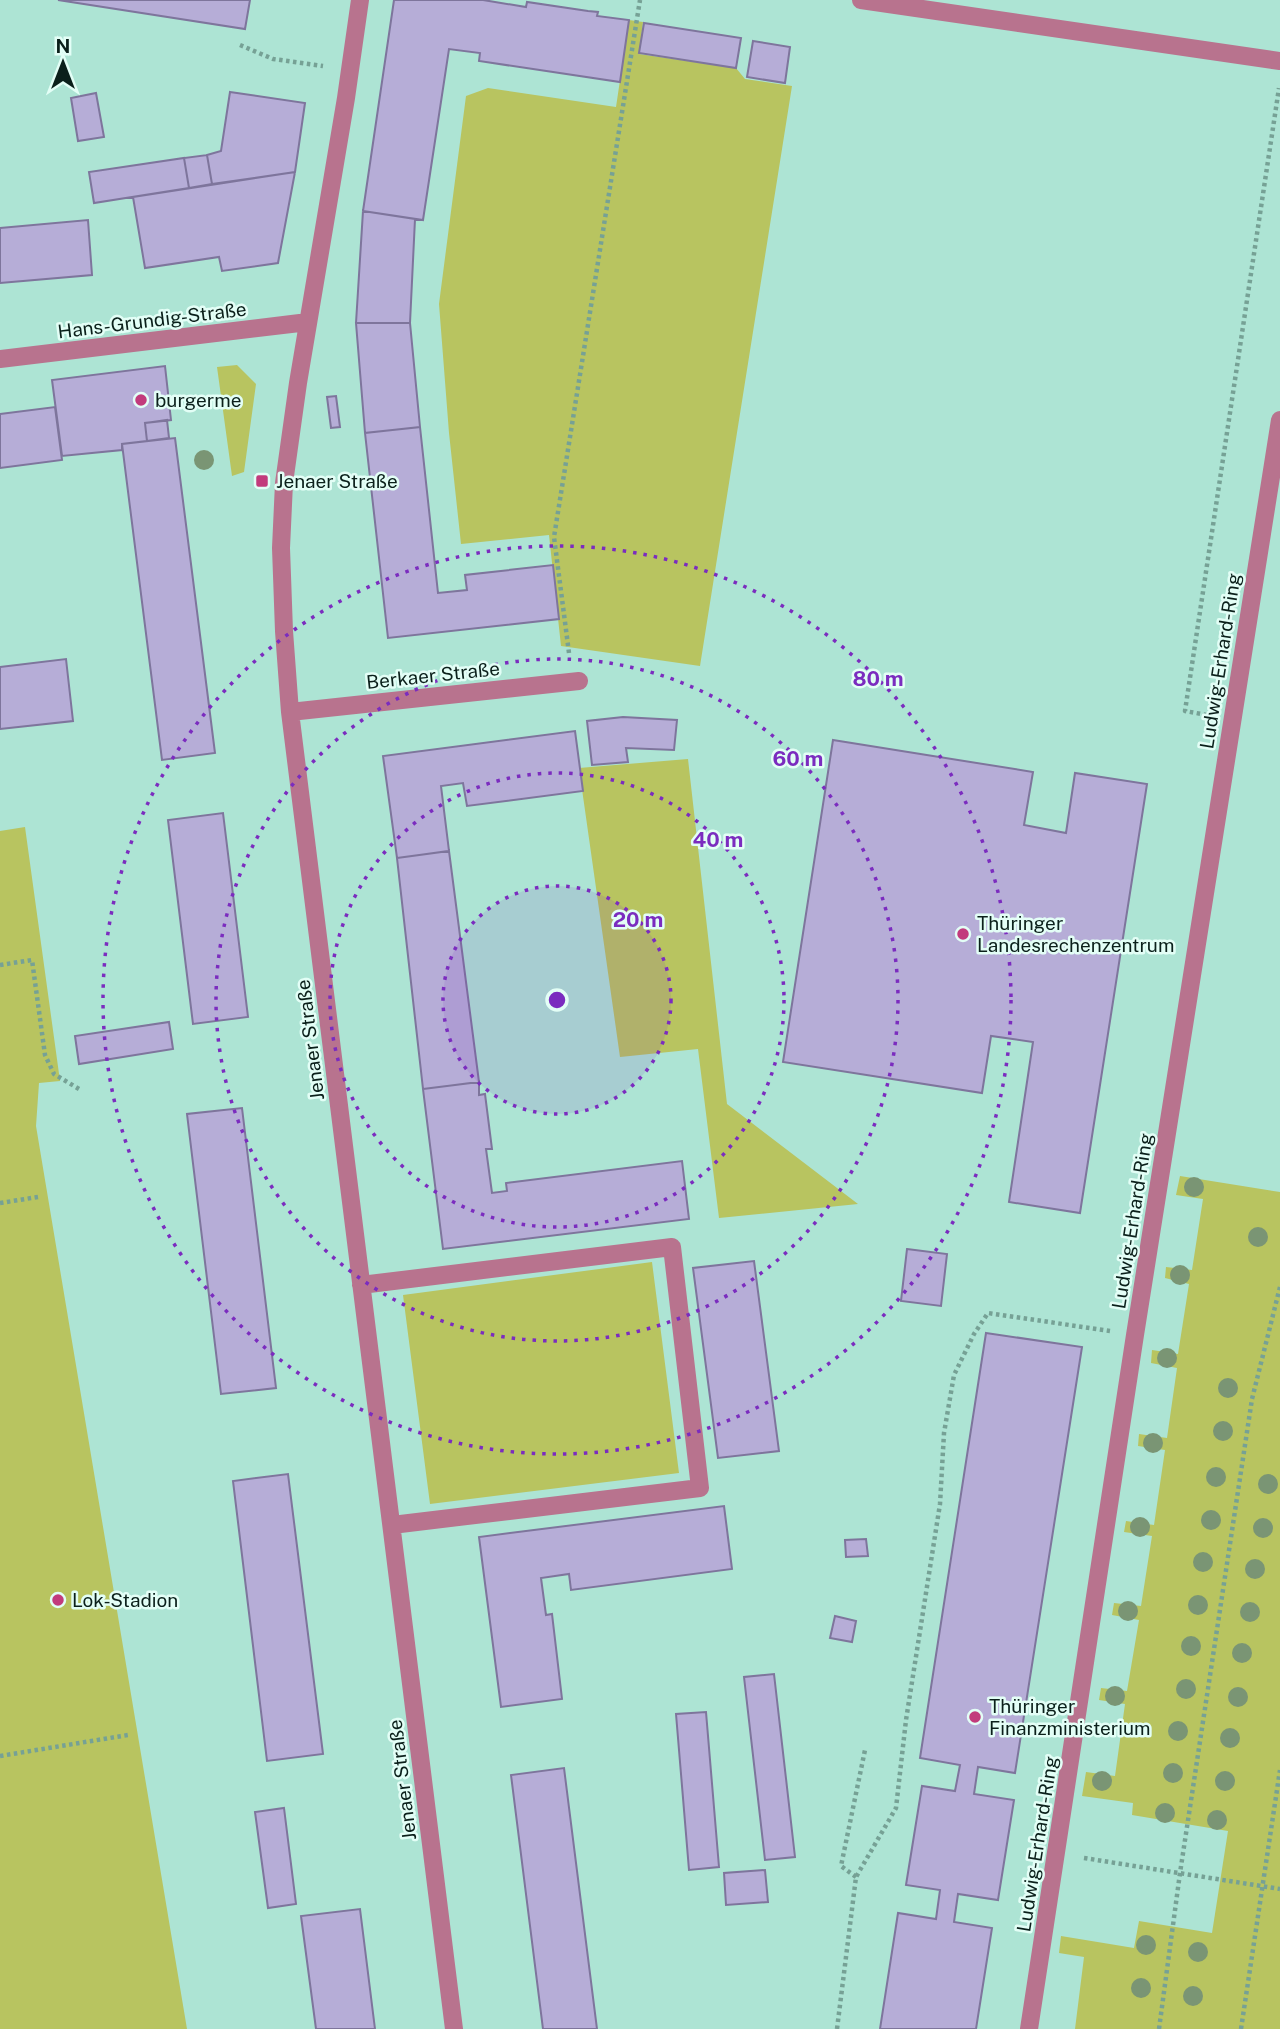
<svg xmlns="http://www.w3.org/2000/svg" width="1280" height="2029" font-family="'Public Sans',sans-serif">
	<style>
		.green { fill: #b8c460 }
		.building { fill: #b6add7; stroke: #7e759c; stroke-width: 2 }
		.lines { fill: none; stroke-linecap: round; stroke-linejoin: round }
		.path { stroke: #76a195; stroke-width: 4.5; stroke-dasharray: 3.5 3.5; stroke-linecap: butt }
		.minor { stroke: #b8738e; stroke-width: 18 }
		.tree { fill: #7a9574 }
		.ring { fill: none; stroke: #7b2cbf; stroke-width: 3.5; stroke-dasharray: 3.5 7 }
		.poi-dot { fill: #c23b7c; stroke: #e3fef6; stroke-width: 2.5 }
		.labels { text-anchor: middle; stroke-width: 5; stroke-linejoin: round; paint-order: stroke }
		.street-label { font-size: 19px; fill: #0b201b; stroke: #e3fef6 }
		.poi-label { font-size: 19px; fill: #0b201b; stroke: #e3fef6; text-anchor: start }
		.centre { fill: #7b2cbf; stroke: #e3fef6; stroke-width: 3.5 }
		.ring-label { font-size: 21px; text-anchor: middle; font-weight: bold; fill: #7b2cbf; stroke: #e3fef6; stroke-width: 5; stroke-linejoin: round; paint-order: stroke }
	</style>
	<rect width="100%" height="100%" fill="#ade4d4"/>
	<!-- green -->
	<path class="green" d="M629 20 643 22 639 54 736 68 745 79 792 86 700 666 561 646 549 535 461 544 449 433 439 304 466 96 488 88 616 107Z
		M237 365 256 384 244 472 232 476 217 367Z
		M688 759 727 1104 858 1204 719 1218 698 1049 620 1057 579 768Z
		M25 827 60 1081 39 1083 36 1126 187 2029H0V831Z
		M1180 1176 1280 1192V2029H1075L1084 1957 1059 1953 1061 1936 1134 1948 1139 1921 1212 1933 1228 1831 1132 1815 1133 1803 1082 1796 1086 1772 1115 1776 1125 1704 1099 1700 1101 1688 1127 1691 1139 1620 1112 1615 1114 1603 1141 1606 1152 1536 1124 1532 1126 1521 1154 1525 1165 1450 1138 1446 1139 1434 1167 1438 1177 1368 1151 1363 1152 1350 1178 1354 1189 1284 1165 1278 1166 1267 1192 1270 1203 1199 1176 1195Z
		M652 1262 679 1473 430 1504 403 1295Z"/>
	<!-- building -->
	<path class="building" d="M58 0H250L245 29Z
		M394 0H483L526 7 527 2 588 11 598 12 597 16 629 20 620 82 479 61 480 53 449 49 423 220 363 211Z
		M644 23 741 38 736 68 639 53Z
		M753 41 790 47 785 83 747 77Z
		M230 92 305 103 295 172 212 184 207 155 221 151Z
		M96 93 104 137 78 141 71 98Z
		M207 155 212 184 189 188 184 158Z
		M184 158 189 188 94 203 89 172Z
		M295 172 278 263 222 271 219 257 145 268 133 197Z
		M363 211 415 219 410 323H356Z
		M88 220 92 275 0 283V228Z
		M356 323H410L420 427 365 433Z
		M165 366 171 420 145 423 147 441 122 444V450L62 456 52 380Z
		M336 396 340 427 331 428 327 397Z
		M55 407 62 460 0 468V414Z
		M167 420 169 438 147 441 145 423Z
		M420 427 438 593 467 590 465 575 553 565 559 619 388 638 365 433Z
		M175 438 215 753 162 760 122 444Z
		M66 659 73 721 0 729V667Z
		M623 717 677 720 674 750 626 748 628 762 592 765 587 721Z
		M575 731 583 791 467 806 463 783 441 786 449 851 397 858 383 756Z
		M833 740 1033 772 1024 825 1066 833 1075 773 1147 784 1080 1213 1009 1202 1033 1042 991 1036 982 1093 783 1062Z
		M223 813 248 1017 193 1024 168 820Z
		M449 851 479 1082 423 1089 397 858Z
		M169 1022 173 1049 79 1064 75 1036Z
		M479 1082V1095L485 1094 492 1149H486L492 1193 507 1191 506 1183 682 1161 689 1219 443 1249 423 1089Z
		M242 1108 276 1388 221 1394 187 1114Z
		M907 1249 947 1254 941 1306 901 1301Z
		M754 1261 779 1451 718 1458 693 1268Z
		M986 1333 1082 1347 1015 1773 978 1767 974 1794 1014 1800 998 1900 958 1894 954 1922 992 1928 976 2029H880L898 1913 936 1919 940 1890 906 1885 922 1786 955 1791 960 1765 920 1758Z
		M288 1474 323 1754 267 1761 233 1481Z
		M724 1506 732 1569 571 1590 569 1574 541 1578 546 1615 552 1614 562 1699 501 1707 479 1537Z
		M866 1539 868 1556 846 1557 845 1540Z
		M835 1616 856 1621 852 1642 830 1638Z
		M774 1674 795 1857 765 1860 744 1677Z
		M706 1712 719 1867 689 1870 676 1714Z
		M564 1768 597 2029H543L511 1775Z
		M284 1808 296 1904 268 1908 255 1812Z
		M765 1870 768 1902 726 1905 724 1873Z
		M360 1909 375 2029H316L301 1916Z"/>
	<g class="lines">
		<!-- path -->
		<path class="path" d="M240 45 273 59 323 66
			M569 653 554 537 640 0
			M1207 715 1185 711 1279 88
			M0 965 32 960 45 1055 54 1074 79 1089
			M0 1203 38 1197
			M0 1756 128 1735
			M1084 1858 1280 1889
			M856 1877 841 1866 865 1750
			M837 2029 856 1877 896 1808 906 1720 940 1504 944 1433 954 1375 974 1334 988 1313 1110 1331
			M1159 2029 1180 1873 1252 1399 1280 1287
			M1241 2029 1280 1770"/>
		<!-- minor -->
		<path class="minor" d="M360 0 346 98 298 383 284 483 281 548 284 631 290 712 454 2029
			M861 0 1280 61
			M0 359 308 322
			M290 712 579 681
			M361 1285 672 1247 700 1488 392 1525
			M1029 2029 1135 1335 1280 420"/>
	</g>
	<!-- trees -->
	<g class="tree">
		<circle cx="204" cy="460" r="10"/>
		<circle cx="1194" cy="1187" r="10"/>
		<circle cx="1258" cy="1237" r="10"/>
		<circle cx="1180" cy="1275" r="10"/>
		<circle cx="1167" cy="1358" r="10"/>
		<circle cx="1228" cy="1388" r="10"/>
		<circle cx="1223" cy="1431" r="10"/>
		<circle cx="1153" cy="1443" r="10"/>
		<circle cx="1216" cy="1477" r="10"/>
		<circle cx="1268" cy="1484" r="10"/>
		<circle cx="1211" cy="1520" r="10"/>
		<circle cx="1140" cy="1527" r="10"/>
		<circle cx="1263" cy="1528" r="10"/>
		<circle cx="1203" cy="1562" r="10"/>
		<circle cx="1255" cy="1569" r="10"/>
		<circle cx="1198" cy="1605" r="10"/>
		<circle cx="1128" cy="1611" r="10"/>
		<circle cx="1250" cy="1612" r="10"/>
		<circle cx="1191" cy="1646" r="10"/>
		<circle cx="1242" cy="1653" r="10"/>
		<circle cx="1186" cy="1689" r="10"/>
		<circle cx="1115" cy="1696" r="10"/>
		<circle cx="1238" cy="1697" r="10"/>
		<circle cx="1178" cy="1731" r="10"/>
		<circle cx="1230" cy="1738" r="10"/>
		<circle cx="1173" cy="1773" r="10"/>
		<circle cx="1102" cy="1781" r="10"/>
		<circle cx="1225" cy="1781" r="10"/>
		<circle cx="1165" cy="1813" r="10"/>
		<circle cx="1217" cy="1820" r="10"/>
		<circle cx="1146" cy="1945" r="10"/>
		<circle cx="1198" cy="1952" r="10"/>
		<circle cx="1141" cy="1988" r="10"/>
		<circle cx="1193" cy="1996" r="10"/>
	</g>
	<!-- distance rings -->
	<circle cx="557" cy="1000" r="114" fill="#7b2cbf" fill-opacity=".12"/>
	<g class="ring">
		<circle cx="557" cy="1000" r="114"/>
		<circle cx="557" cy="1000" r="227"/>
		<circle cx="557" cy="1000" r="341"/>
		<circle cx="557" cy="1000" r="454"/>
	</g>
	<!-- markers -->
	<g class="poi-dot">
		<circle cx="141" cy="400" r="7"/>
		<rect x="255" y="474" width="14" height="14" rx="3.5"/>
		<circle cx="963" cy="934" r="7"/>
		<circle cx="58" cy="1600" r="7"/>
		<circle cx="975" cy="1717" r="7"/>
	</g>
	<g class="labels">
		<!-- street labels -->
		<g class="street-label">
			<text transform="translate(152 320) rotate(-7)" y="7">Hans-Grundig-Straße</text>
			<text transform="translate(1220 661) rotate(-81)" y="7">Ludwig-Erhard-Ring</text>
			<text transform="translate(433 675) rotate(-6)" y="7">Berkaer Straße</text>
			<text transform="translate(310 1040) rotate(-97)" y="7">Jenaer Straße</text>
			<text transform="translate(1132 1221) rotate(-81)" y="7">Ludwig-Erhard-Ring</text>
			<text transform="translate(402 1780) rotate(-97)" y="7">Jenaer Straße</text>
			<text transform="translate(1037 1844) rotate(-81)" y="7">Ludwig-Erhard-Ring</text>
		</g>
		<!-- poi labels -->
		<g class="poi-label">
			<text x="155" y="407">burgerme</text>
			<text x="276" y="488">Jenaer Straße</text>
			<text x="977" y="930">Thüringer<tspan x="977" dy="22">Landesrechenzentrum</tspan></text>
			<text x="72" y="1607">Lok-Stadion</text>
			<text x="989" y="1713">Thüringer<tspan x="989" dy="22">Finanzministerium</tspan></text>
		</g>
	</g>
	<circle cx="557" cy="1000" r="10" class="centre"/>
	<g class="ring-label">
		<text x="878" y="686">80 m</text>
		<text x="798" y="766">60 m</text>
		<text x="718" y="847">40 m</text>
		<text x="638" y="927">20 m</text>
	</g>
	<!-- north arrow -->
	<g transform="translate(63 63)" stroke="#e3fef6" stroke-width="5" paint-order="stroke">
	<path d="M0-5L12 26L0 18L-12 26Z" fill="#0b201b"/>
	<text y="-10" font-size="19" font-weight="bold" text-anchor="middle" fill="#0b201b">N</text>
	</g>
</svg>
